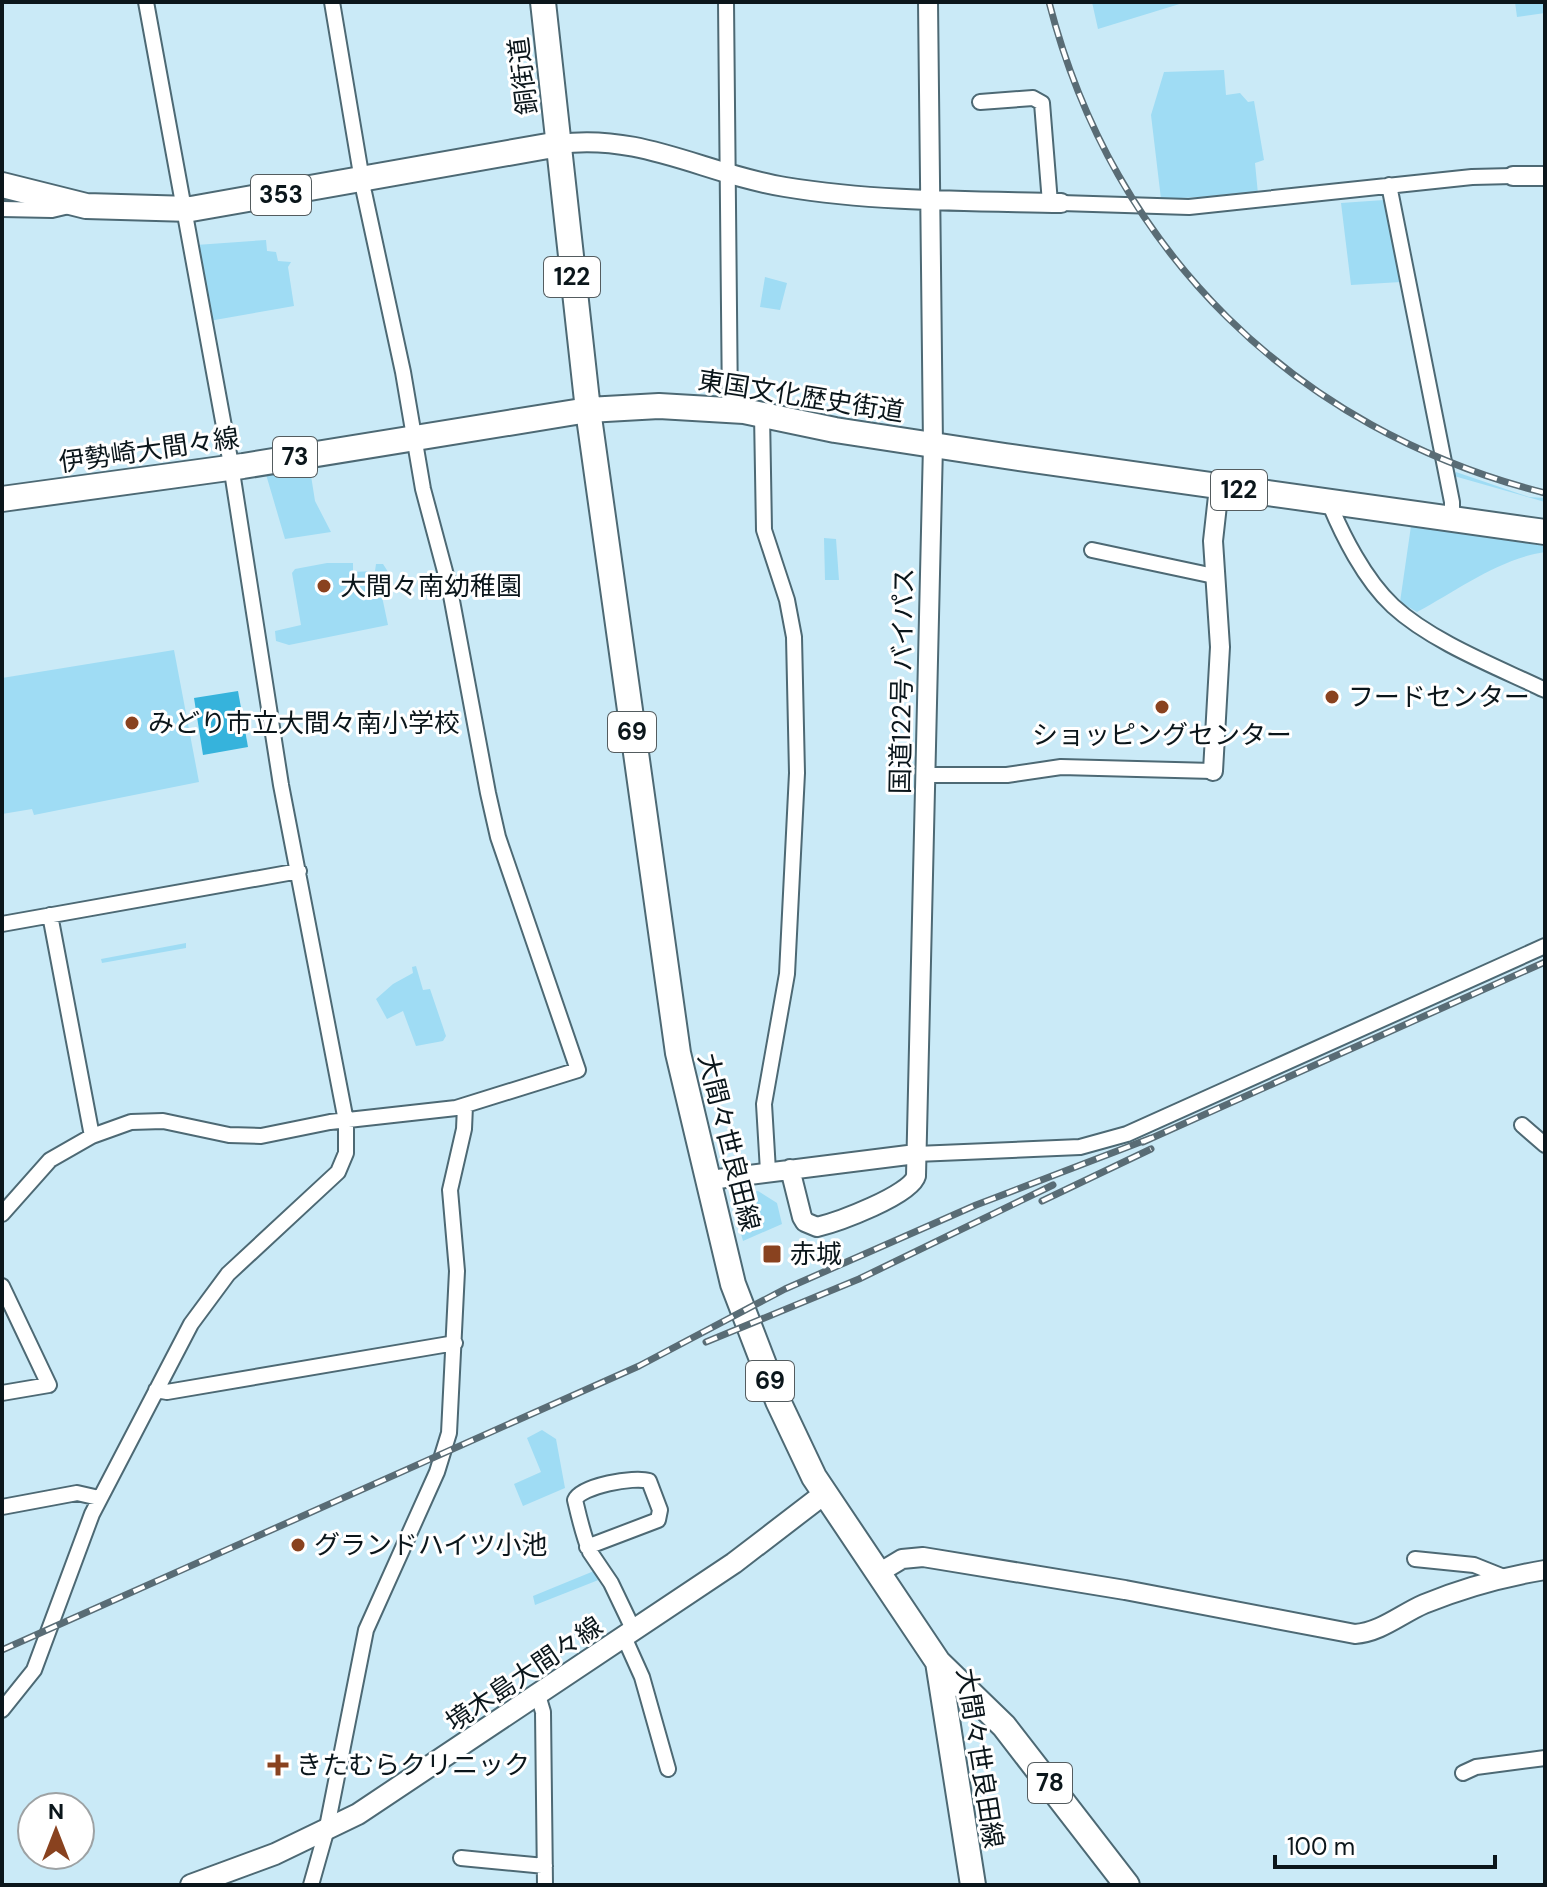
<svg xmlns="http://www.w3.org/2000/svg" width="1547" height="1887" font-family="'DM Sans','Noto Sans JP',sans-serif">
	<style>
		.green { fill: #9fdcf4 }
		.water { fill: #36b3dc }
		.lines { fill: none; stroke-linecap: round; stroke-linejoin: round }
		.minor-casing { stroke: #4d6974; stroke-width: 18 }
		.tertiary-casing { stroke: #4d6974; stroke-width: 22 }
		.secondary-casing { stroke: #4d6974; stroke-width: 24 }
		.primary-casing { stroke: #4d6974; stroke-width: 28 }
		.trunk-casing { stroke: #4d6974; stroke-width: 28 }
		.minor { stroke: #fff; stroke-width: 14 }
		.tertiary { stroke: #fff; stroke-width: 18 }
		.secondary { stroke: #fff; stroke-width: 20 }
		.primary { stroke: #fff; stroke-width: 24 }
		.trunk { stroke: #fff; stroke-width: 24 }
		.rail-casing { stroke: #596c75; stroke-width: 7 }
		.rail { stroke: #fff; stroke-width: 4; stroke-dasharray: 12; stroke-linecap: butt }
		.poi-dot { fill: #89421f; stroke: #fff; stroke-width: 3 }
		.labels { text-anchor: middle; stroke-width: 6; stroke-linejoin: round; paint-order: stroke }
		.shield { fill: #fff; stroke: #545c5f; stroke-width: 2 }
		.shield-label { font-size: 24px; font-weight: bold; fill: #0b161b }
		.street-label { font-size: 26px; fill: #0b161b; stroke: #fff }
		.poi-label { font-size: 26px; fill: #0b161b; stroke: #fff; text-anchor: start }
	</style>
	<rect width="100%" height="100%" fill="#caeaf7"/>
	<!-- green -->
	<path class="green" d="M1092 2H1186L1098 29Z
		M1515 2H1545V13L1517 17Z
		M1224 70 1226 95 1240 93 1248 102 1254 101 1264 160 1255 163 1258 194 1161 199 1151 115 1164 72Z
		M1384 200 1401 282 1351 285 1341 203Z
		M266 240 267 251 276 252 278 261 291 262 288 267 294 306 209 321 196 245Z
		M765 277 787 283 780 310 760 307Z
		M309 463 315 501 331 532 285 539 265 471Z
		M1456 472 1529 497 1545 498V502L1454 476Z
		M1411 526 1545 546V552C1499 559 1458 590 1417 612L1400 602Z
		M824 538 836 539 839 580H825Z
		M327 563H353V572L375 571 376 564H383L390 575 384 576 386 585 380 587 388 625 289 645 276 641 275 631 301 625 292 573 295 569Z
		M174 650 199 782 34 815 32 809 2 814V678Z
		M186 943V948L102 963 101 959Z
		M416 966 423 990 430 989 446 1036 443 1041 416 1046 403 1011 387 1019 376 999 393 984 413 973 412 967Z
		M758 1191 777 1203 782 1224 743 1241 735 1212 747 1193Z
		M542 1430 556 1439 565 1488 523 1506 514 1484 541 1472 527 1438Z
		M594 1571 601 1579 535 1605 533 1596Z"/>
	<!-- water -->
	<path class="water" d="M238 691 248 747 203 755 194 698Z"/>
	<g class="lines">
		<!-- minor casing -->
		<g class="minor-casing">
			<path id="minor" d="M726 2 730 410
				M980 102 1033 98 1042 103 1050 203
				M1389 185 1452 502V518
				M1061 203 1189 207 1472 177 1513 176
				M2 209 52 210 69 206
				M762 414 764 530 787 600 794 637 797 773 787 974 764 1104 768 1171
				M1328 500C1342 535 1365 580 1393 606 1432 642 1497 667 1545 690
				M1092 550 1214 576
				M926 775H1007L1061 767 1213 771
				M50 915 92 1136
				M2 924 299 871
				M1522 1125 1545 1145
				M916 1154 1080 1147 1127 1134 1545 946
				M2 1214 50 1160 92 1136 131 1122 163 1121 229 1135 261 1136 330 1122 456 1108 578 1070 498 837 488 793 450 590 423 489 403 372 364 192 332 2
				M2 1286 49 1385 2 1393
				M156 1390 167 1392 455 1343
				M2 1507 77 1493 99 1498
				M587 1547 658 1520 660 1510 649 1481C634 1476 581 1486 575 1500 579 1517 583 1535 590 1552L611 1583 634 1631
				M1415 1559 1474 1565 1504 1577
				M624 1637 642 1677 668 1769
				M538 1695 543 1712 545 1885
				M2 1710 34 1670 92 1514 191 1324 228 1274 338 1172 346 1153V1121L281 785 230 459 146 2
				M1463 1773 1476 1767 1545 1758
				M461 1858 545 1866
				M311 1885 326 1832 366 1630 437 1472 449 1433 457 1271 450 1190 464 1129 465 1106"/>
		</g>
		<!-- tertiary casing -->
		<g class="tertiary-casing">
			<path id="tertiary" d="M559 144C642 133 705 174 785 187 876 202 969 201 1061 203
				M1513 176H1545
				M1213 771 1220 647 1213 541 1219 487
				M790 1169 802 1217 805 1222 817 1227C838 1222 911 1195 916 1176L933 445 928 2
				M710 1180 916 1154
				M877 1574 902 1559 923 1557 1125 1590 1355 1634C1381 1632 1401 1614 1424 1604 1463 1588 1503 1577 1545 1570"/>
		</g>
		<!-- secondary casing -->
		<g class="secondary-casing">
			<path id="secondary" d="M191 1885 275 1854 358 1814 734 1563 824 1494"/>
		</g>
		<!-- primary casing -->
		<g class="primary-casing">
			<path id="primary" d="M2 499 243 466 588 410 678 1053 733 1284 778 1401 814 1477 938 1662 973 1885
				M938 1662 1004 1726 1127 1885"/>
		</g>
		<!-- trunk casing -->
		<g class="trunk-casing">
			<path id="trunk" d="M543 2 588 410 659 406 744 411 835 430 1005 456 1545 532
				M2 185 86 206 191 209 559 144"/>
		</g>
		<!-- minor -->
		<use href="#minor" class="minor"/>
		<!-- tertiary -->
		<use href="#tertiary" class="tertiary"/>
		<!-- secondary -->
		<use href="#secondary" class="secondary"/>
		<!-- primary -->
		<use href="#primary" class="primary"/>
		<!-- trunk -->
		<use href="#trunk" class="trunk"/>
		<!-- rail casing -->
		<g class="rail-casing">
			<path id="rail" d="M1049 2C1113 252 1296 430 1545 493
				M1143 1142 1545 962
				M1042 1201 1151 1149
				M706 1342 859 1279 1053 1185
				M2 1650 639 1366 785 1289 976 1205 1151 1138"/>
		</g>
		<!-- rail -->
		<use href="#rail" class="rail"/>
	</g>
	<!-- markers -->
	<g class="poi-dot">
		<circle cx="324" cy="586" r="8"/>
		<circle cx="1332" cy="697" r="8"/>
		<circle cx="1162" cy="707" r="8"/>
		<circle cx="132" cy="723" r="8"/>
		<rect x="762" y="1244" width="20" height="20" rx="4"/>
		<circle cx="298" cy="1545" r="8"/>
		<path d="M274 1753h8v8h8v8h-8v8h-8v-8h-8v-8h8z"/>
	</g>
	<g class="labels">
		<!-- shield labels -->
		<g class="shield">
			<rect x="251" y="175" width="60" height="40" rx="6"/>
			<rect x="544" y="257" width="56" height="40" rx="6"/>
			<rect x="273" y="437" width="44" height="40" rx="6"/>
			<rect x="1211" y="470" width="56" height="40" rx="6"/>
			<rect x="608" y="712" width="48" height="40" rx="6"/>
			<rect x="746" y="1361" width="48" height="40" rx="6"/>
			<rect x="1028" y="1763" width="44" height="40" rx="6"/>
		</g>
		<g class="shield-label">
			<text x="281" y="203">353</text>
			<text x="572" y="285">122</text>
			<text x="295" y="465">73</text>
			<text x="1239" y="498">122</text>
			<text x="632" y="740">69</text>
			<text x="770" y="1389">69</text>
			<text x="1050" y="1791">78</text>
		</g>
		<!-- street labels -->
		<g class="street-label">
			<text transform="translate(523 76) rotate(-97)" y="9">銅街道</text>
			<text transform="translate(801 396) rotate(9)" y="9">東国文化歴史街道</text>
			<text transform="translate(149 450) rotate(-8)" y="9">伊勢崎大間々線</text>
			<text transform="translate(902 681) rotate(-89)" y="9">国道122号 バイパス</text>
			<text transform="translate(729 1142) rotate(76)" y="9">大間々世良田線</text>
			<text transform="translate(524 1674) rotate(-34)" y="9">境木島大間々線</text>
			<text transform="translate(980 1758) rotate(81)" y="9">大間々世良田線</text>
		</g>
		<!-- poi labels -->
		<g class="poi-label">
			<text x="340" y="595">大間々南幼稚園</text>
			<text x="1348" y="706">フードセンター</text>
			<text x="148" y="732">みどり市立大間々南小学校</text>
			<text x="1162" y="744" text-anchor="middle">ショッピングセンター</text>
			<text x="790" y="1263">赤城</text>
			<text x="314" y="1554">グランドハイツ小池</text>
			<text x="296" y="1774">きたむらクリニック</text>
		</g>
	</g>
	<!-- border -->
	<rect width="1547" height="1887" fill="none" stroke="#0b161b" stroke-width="8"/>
	<!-- north arrow -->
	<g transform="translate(56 1831)"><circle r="38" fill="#ffffff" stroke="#9da2a4" stroke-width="2"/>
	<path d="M0-6L14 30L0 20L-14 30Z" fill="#89421f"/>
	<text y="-12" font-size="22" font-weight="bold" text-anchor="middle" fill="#0b161b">N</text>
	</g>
	<!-- scale -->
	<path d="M1275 1855v12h220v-12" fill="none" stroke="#0b161b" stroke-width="4"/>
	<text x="1287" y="1855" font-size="24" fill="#0b161b" stroke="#ffffff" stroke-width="6" paint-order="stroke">100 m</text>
</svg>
